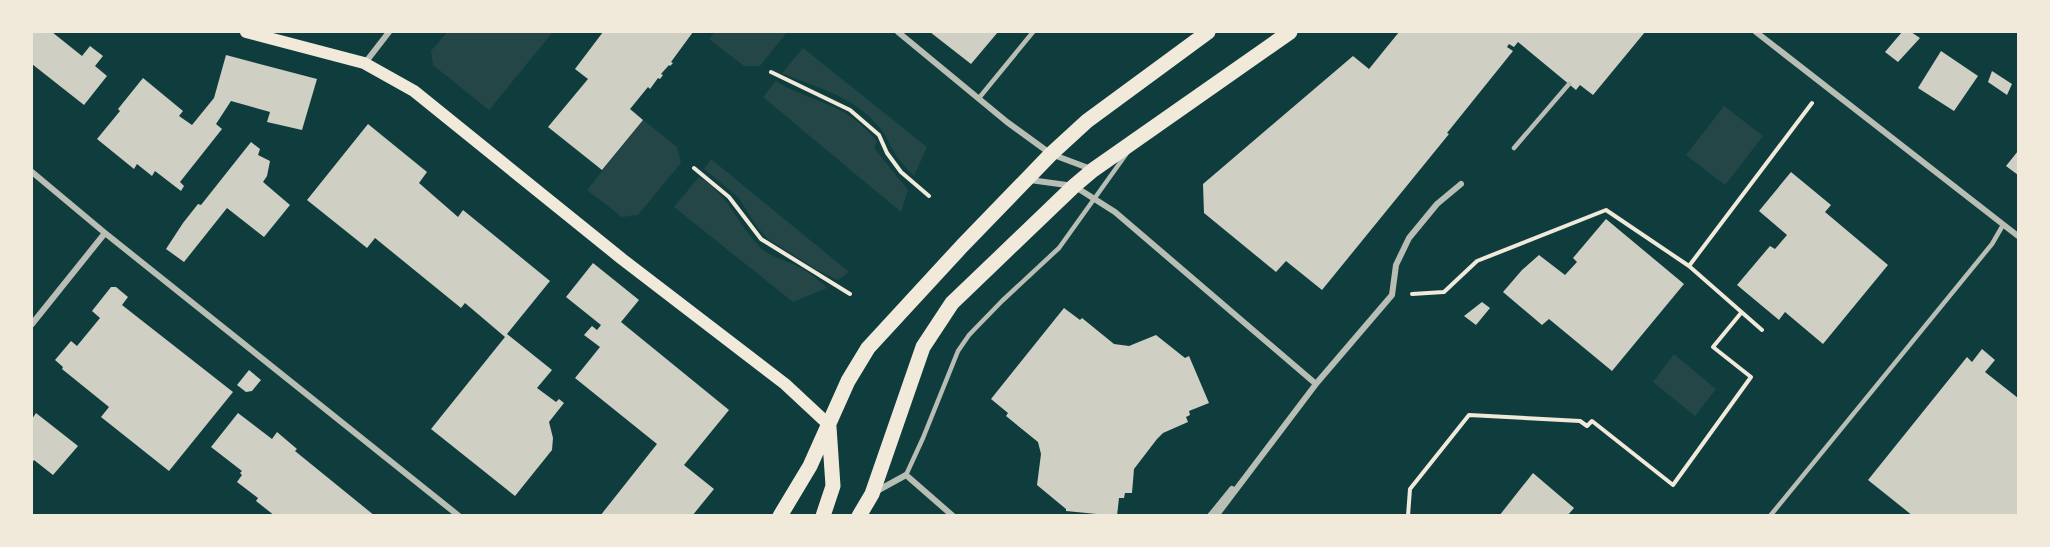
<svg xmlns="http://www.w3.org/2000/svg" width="2050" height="547" font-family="'PT Serif',serif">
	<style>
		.green { fill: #244646 }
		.building { fill: #cfcfc3 }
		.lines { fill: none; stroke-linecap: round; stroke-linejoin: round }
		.path { stroke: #f1e9da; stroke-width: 4 }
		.service { stroke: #b8beb3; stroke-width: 4.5 }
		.minor { stroke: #b8beb3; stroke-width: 6 }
		.secondary { stroke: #f1e9da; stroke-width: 12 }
		.primary { stroke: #f1e9da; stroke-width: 15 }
	</style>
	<rect width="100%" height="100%" fill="#0f3d3e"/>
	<!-- green -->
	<path class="green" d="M447 32H553L489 110 433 65 431 51Z
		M715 32H787L760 66H744L709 39Z
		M803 48 927 147 914 176C905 167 897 158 891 147 888 141 886 135 882 130 852 94 823 91 782 73Z
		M776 81C797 95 823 100 845 113 857 120 868 131 877 141L874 148 908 190 901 212 763 97Z
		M1724 106 1763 136 1725 185 1686 155Z
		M643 120 677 147 681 163 638 215 622 217 587 190Z
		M711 159 849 272 838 280 819 271 768 239 757 227 738 197 704 169Z
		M699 177C726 192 737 222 757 244 767 256 779 258 793 264 806 270 817 278 827 288L793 302 674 207Z
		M1674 354 1716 389 1695 416 1653 382Z"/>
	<!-- building -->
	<path class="building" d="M32 32H52L82 56 90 46 103 56 95 66 107 76 84 105 32 64Z
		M603 32H693L671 62 673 63 670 66 669 65 661 74 663 75 660 79 658 78 650 89 648 87 630 109 643 120 602 170 548 127 588 79 575 69Z
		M930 32H998L971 64Z
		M1399 32H1645L1593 95 1580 85 1576 90 1518 42 1514 47 1509 44 1507 47 1513 51 1447 133 1449 134 1322 290 1286 261 1276 272 1204 213 1203 184 1353 56 1369 69Z
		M1902 32H1911L1920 38 1898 62 1885 52Z
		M1941 51 1978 76 1954 111 1918 88Z
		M226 55 317 79 302 130 267 122 270 112 231 101 216 124 222 129 180 182 184 186 181 191 155 171 152 176 137 164 134 169 97 139 120 111 118 109 143 78 183 111 179 116 192 125 214 98Z
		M1992 71 2012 84 2007 95 1988 82Z
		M368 124 427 172 419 183 458 217 463 210 550 281 507 334 552 370 537 388 556 402 559 399 564 403 549 422 553 438 552 450 515 496 431 429 505 337 465 303 461 308 375 238 367 248 307 200Z
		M251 142 260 149 258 155 270 161 267 176 263 182 290 205 264 237 227 208 184 262 166 249 183 223 198 204 201 205Z
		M2018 151V175L2006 166Z
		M1791 172 1831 205 1825 212 1888 265 1823 344 1785 312 1779 320 1737 285 1770 246 1775 249 1787 235 1759 211Z
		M1606 219 1684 284 1612 371 1549 319 1542 325 1503 292 1522 270 1539 255 1565 275 1577 262 1573 258Z
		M593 263 639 300 621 322 729 410 684 465 714 489 692 516H600L657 444 575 378 600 347 584 335 592 326 597 330 601 325 566 297Z
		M111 287H116L128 297 122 305 233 392 169 471 101 417 109 407 62 369 63 367 55 360 71 341 77 346 100 318 92 311Z
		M1482 302 1490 308 1476 325 1464 316Z
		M1064 308 1080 320 1082 318 1114 344 1129 346 1156 335 1185 358 1189 356 1209 403 1189 411 1190 415 1186 417 1188 422 1163 433 1157 439 1134 469 1132 493H1125L1124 498H1119L1117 516 1066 511V509L1037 485 1041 454 1038 442 1006 416 1008 413 991 399Z
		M1982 349 1995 360 1985 372 2018 398V516H1913L1868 480 1967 357 1972 362Z
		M249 370 261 380 252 391 246 392 237 385Z
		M36 413 78 446 53 475 34 460 32 463V419Z
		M238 413 272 439 277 432 297 449 295 451 375 516H275L256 501 258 498 237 482 242 475 240 473 242 471 211 447Z
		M1533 473 1574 508 1567 516H1499Z"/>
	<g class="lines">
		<!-- path -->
		<path class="path" d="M771 72 850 110 879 135 887 153 901 172 929 196
			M694 168 729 197 761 239 850 294
			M1689 266 1812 103
			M1412 294 1444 292 1477 261 1606 210 1689 266 1762 330
			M1408 516 1410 489 1469 415 1580 421 1587 426 1592 421 1673 485 1751 377 1713 347 1741 313"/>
		<!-- service -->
		<path class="service" d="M979 98 1033 32
			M1514 148 1569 84
			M906 475 923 438 958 351 969 335 1002 301 1059 248 1127 153
			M1770 516 1992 244 2003 225"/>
		<!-- minor -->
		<path class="minor" d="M898 32 1007 122 1051 154 1091 169
			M1756 32 2018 236
			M365 63 389 32
			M32 172 105 233 459 516
			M1030 180 1074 186 1115 212 1316 384 1216 516
			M32 324 105 233
			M1315 385 1392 295 1396 265 1409 238 1437 204 1461 184
			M875 492 906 475 953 516
			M1210 516 1232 489"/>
		<!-- secondary -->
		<path class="secondary" d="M246 32 364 63 414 91 622 259 785 384 828 424"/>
		<!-- primary -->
		<path class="primary" d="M780 516 810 466 848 381 868 348 962 246 1051 154 1087 121 1208 32
			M823 516 833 486 829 427
			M859 516 872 494 923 347 952 303 1074 186 1093 170 1290 32"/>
	</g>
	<!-- border -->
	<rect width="2050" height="547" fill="none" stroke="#f1e9da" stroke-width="66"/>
</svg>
